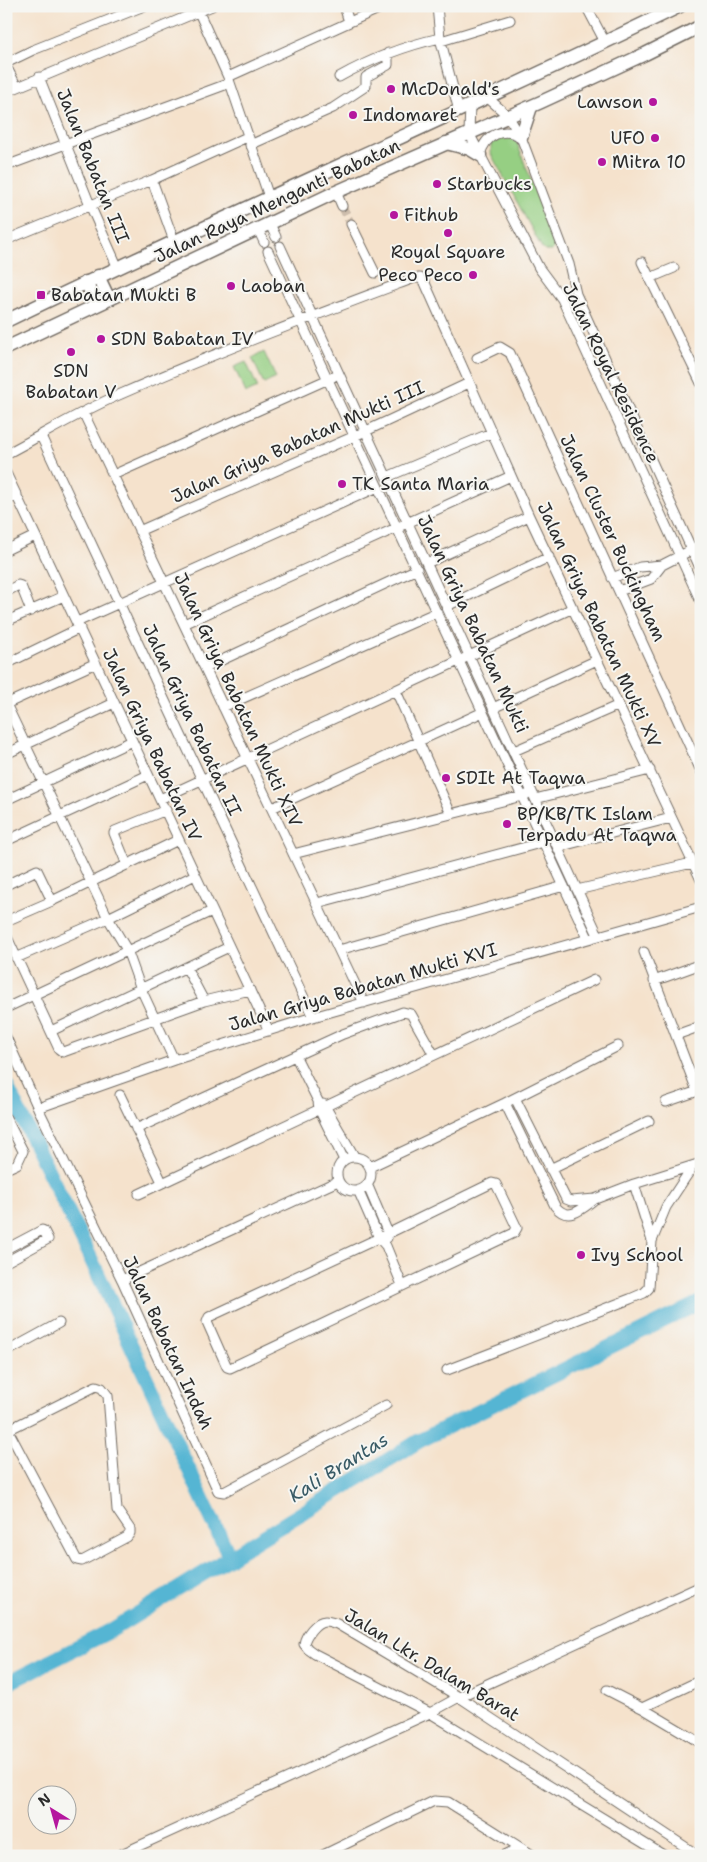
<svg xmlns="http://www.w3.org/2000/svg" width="707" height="1862" font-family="'Shantell Sans',sans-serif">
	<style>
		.green { fill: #96cf83; stroke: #607d57 }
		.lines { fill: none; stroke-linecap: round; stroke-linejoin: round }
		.river { stroke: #54b5d3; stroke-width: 15 }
		.street-tunnel { stroke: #cdbdac; stroke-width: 9; stroke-dasharray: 9 4.5; stroke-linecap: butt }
		.street-casing { stroke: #726b63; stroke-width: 11 }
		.secondary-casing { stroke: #726b63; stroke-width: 15 }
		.street { stroke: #fff; stroke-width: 9 }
		.secondary { stroke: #fff; stroke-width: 12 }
		.poi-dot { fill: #b5179e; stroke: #f6f6f2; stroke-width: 2 }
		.labels { text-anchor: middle; stroke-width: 4; stroke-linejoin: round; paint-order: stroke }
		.poi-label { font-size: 18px; fill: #2b2b2b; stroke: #f6f6f2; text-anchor: start }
		.street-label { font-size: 18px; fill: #2b2b2b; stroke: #f6f6f2 }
		.water-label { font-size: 19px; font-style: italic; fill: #395b66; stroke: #f6f6f2 }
	</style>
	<rect width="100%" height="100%" fill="#f6f6f2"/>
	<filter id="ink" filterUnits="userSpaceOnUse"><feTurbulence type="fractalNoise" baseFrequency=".02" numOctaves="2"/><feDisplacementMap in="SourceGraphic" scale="10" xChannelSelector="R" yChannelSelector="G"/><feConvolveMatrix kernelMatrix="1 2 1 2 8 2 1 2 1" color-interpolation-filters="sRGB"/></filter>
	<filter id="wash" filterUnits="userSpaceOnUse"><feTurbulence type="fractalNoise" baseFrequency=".0096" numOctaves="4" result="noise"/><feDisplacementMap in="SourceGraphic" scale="20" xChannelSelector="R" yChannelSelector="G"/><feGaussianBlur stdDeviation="1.12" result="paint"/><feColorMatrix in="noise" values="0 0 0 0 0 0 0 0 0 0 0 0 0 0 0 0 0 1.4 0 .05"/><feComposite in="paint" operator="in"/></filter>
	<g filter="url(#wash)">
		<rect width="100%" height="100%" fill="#f5e2cc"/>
		<!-- green -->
		<path class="green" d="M508 134 516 140 555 244 552 251H545L542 248 491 154V140Z
			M264 352 276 378 264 384 252 358Z
			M246 362 258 388 246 393 234 367Z"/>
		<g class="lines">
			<!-- river -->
			<path class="river" d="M6 1085 84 1244 230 1558
				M6 1684 110 1631 419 1441 701 1302"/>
		</g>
	</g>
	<g filter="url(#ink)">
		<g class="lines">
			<!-- street-tunnel -->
			<path class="street-tunnel" d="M342 206 351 224"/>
			<!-- street casing -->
			<g class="street-casing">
				<path id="street" d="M344 6 349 22
					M437 6 440 38 459 111
					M586 6 605 42
					M197 8 228 77 269 197
					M441 41 510 20
					M6 63 33 50 144 6
					M6 66 17 87
					M39 77 90 205 118 268
					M228 77 385 6
					M339 77C371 59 404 46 440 38
					M6 92 212 6
					M488 98 508 116 521 137 569 264 576 294 701 570
					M470 105 469 133 539 268 562 299 701 602
					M250 145 333 108 366 86V77L388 65V53
					M480 155C485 135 503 126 521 137
					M6 166 230 83
					M152 180 174 241
					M336 192 342 206
					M270 224 276 237
					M351 224 375 273
					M258 229 264 242
					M6 240 152 180 247 137
					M280 246 598 935
					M268 251 588 938
					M642 262 701 383
					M650 278 674 268
					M477 358 500 347 510 353 701 771
					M83 412 364 1003
					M41 436 313 1017
					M6 454C44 434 81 411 121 394 217 352 316 315 414 278H420L425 283 529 516 701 880
					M6 473 269 1031
					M113 475 333 377
					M387 477 491 433
					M6 501 17 495
					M139 531 366 431 469 383
					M6 550 35 536
					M427 563 529 516
					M612 578 640 567 662 565 701 545
					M619 591 651 579 662 565
					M6 592 18 585 21 586 31 611
					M447 606 549 557
					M6 618 9 620 64 596
					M77 622 378 487
					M184 624 511 476
					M6 664 80 628
					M205 668 417 569
					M396 691 451 814
					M6 704 108 918 127 950 141 989 174 1060
					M6 704 96 663
					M223 707 437 612
					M493 708 597 660
					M514 751 619 705
					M6 754 114 703
					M160 799 573 608
					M535 799 650 770
					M6 800 132 741
					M272 808 483 712
					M6 841 148 775
					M558 847 671 818
					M293 854 526 795
					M127 865 114 833 115 831 166 810
					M6 885 37 870 52 901
					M577 890 692 863
					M317 903 544 842
					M6 921 52 901 178 840
					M6 935 59 1049 63 1052 204 1001 250 990
					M339 950 564 886
					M644 952 697 1091
					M16 958 108 918 195 875
					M186 967 204 1001
					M654 981 701 964
					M6 1008 212 911
					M51 1031 229 947
					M676 1035 701 1026
					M6 1037 38 1108 122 1280 218 1491 224 1492 386 1405
					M296 1057 318 1101 319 1109 344 1160
					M120 1095 162 1182
					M666 1102 701 1090
					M505 1103 555 1206C568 1223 582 1209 595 1199L571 1201 566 1199 515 1098
					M323 1104 325 1106 354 1156
					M38 1108 174 1060 313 1017 701 907
					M6 1118 23 1151 17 1164 6 1169
					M136 1129 343 1034 403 1012 411 1014 434 1055
					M337 1174a17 17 0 1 1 34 0a17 17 0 1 1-34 0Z
					M370 1167 505 1103 618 1046
					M550 1169 649 1121
					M492 1183 496 1184 517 1228 514 1233 230 1368 227 1367 207 1322 209 1317 379 1238Z
					M367 1184 388 1233 387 1238
					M634 1184 652 1241
					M358 1190 379 1238 386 1246 402 1285
					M139 1194 594 980
					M595 1199 634 1184 701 1163
					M6 1249 42 1230 44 1231 48 1239 6 1262
					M122 1280 338 1181
					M6 1352 59 1323
					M447 1370 630 1299 644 1293 649 1288 652 1241 666 1207 693 1166
					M6 1428 8 1430 77 1560 82 1561 127 1537 130 1533V1529L117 1510 108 1396 102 1388 96 1386 6 1431
					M607 1690 642 1708 701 1743
					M642 1708 701 1680
					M117 1856 430 1713 459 1697 701 1586
					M321 1856 434 1801 448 1802 534 1856
					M503 1856 519 1848
					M665 1856 430 1713 315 1654 308 1649 304 1644C305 1636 316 1621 325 1621 329 1621 334 1623 337 1624L459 1697 699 1856"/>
			</g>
			<!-- secondary casing -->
			<g class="secondary-casing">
				<path id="secondary" d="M521 137 531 107
					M446 143 470 149 480 155
					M98 276 109 299
					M86 282 97 305
					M6 321C229 213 457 115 680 6
					M6 348 336 192 541 102 645 54 701 26"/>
			</g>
			<!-- street -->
			<use href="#street" class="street"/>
			<!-- secondary -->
			<use href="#secondary" class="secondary"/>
		</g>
	</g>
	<!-- markers -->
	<g class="poi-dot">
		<circle cx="391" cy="89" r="5"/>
		<circle cx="653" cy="102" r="5"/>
		<circle cx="353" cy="115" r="5"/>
		<circle cx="655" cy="138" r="5"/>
		<circle cx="602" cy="162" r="5"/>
		<circle cx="437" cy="184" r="5"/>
		<circle cx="394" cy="215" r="5"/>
		<circle cx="448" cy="233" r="5"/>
		<circle cx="473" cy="275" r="5"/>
		<circle cx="231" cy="286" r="5"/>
		<rect x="36" y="290" width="10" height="10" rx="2.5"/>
		<circle cx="101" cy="339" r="5"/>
		<circle cx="71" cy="352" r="5"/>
		<circle cx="342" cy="484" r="5"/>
		<circle cx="446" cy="778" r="5"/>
		<circle cx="507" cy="824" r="5"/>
		<circle cx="581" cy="1255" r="5"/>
	</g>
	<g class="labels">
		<!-- poi labels -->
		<g class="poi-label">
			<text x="401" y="95">McDonald's</text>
			<text x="643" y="108" text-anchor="end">Lawson</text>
			<text x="363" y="121">Indomaret</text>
			<text x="645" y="144" text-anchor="end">UFO</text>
			<text x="612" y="168">Mitra 10</text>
			<text x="447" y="190">Starbucks</text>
			<text x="404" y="221">Fithub</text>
			<text x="448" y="258" text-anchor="middle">Royal Square</text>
			<text x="463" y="281" text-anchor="end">Peco Peco</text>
			<text x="241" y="292">Laoban</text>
			<text x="51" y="301">Babatan Mukti B</text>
			<text x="111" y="345">SDN Babatan IV</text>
			<text x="71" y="377" text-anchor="middle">SDN<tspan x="71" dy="21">Babatan V</tspan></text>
			<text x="352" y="490">TK Santa Maria</text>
			<text x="456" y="784">SDIt At Taqwa</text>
			<text x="517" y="820">BP/KB/TK Islam<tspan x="517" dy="21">Terpadu At Taqwa</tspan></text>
			<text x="591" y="1261">Ivy School</text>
		</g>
		<!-- street labels -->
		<g class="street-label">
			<text transform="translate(93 166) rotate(68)" y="6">Jalan Babatan III</text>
			<text transform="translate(277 201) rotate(-25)" y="6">Jalan Raya Menganti Babatan</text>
			<text transform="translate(611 373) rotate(64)" y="6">Jalan Royal Residence</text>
			<text transform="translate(298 442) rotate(-24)" y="6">Jalan Griya Babatan Mukti III</text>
			<text transform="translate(613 538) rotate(65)" y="6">Jalan Cluster Buckingham</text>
			<text transform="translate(473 624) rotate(65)" y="6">Jalan Griya Babatan Mukti</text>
			<text transform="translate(599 625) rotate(65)" y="6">Jalan Griya Babatan Mukti XV</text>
			<text transform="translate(238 700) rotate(65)" y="6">Jalan Griya Babatan Mukti XIV</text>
			<text transform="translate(192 720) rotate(65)" y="6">Jalan Griya Babatan II</text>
			<text transform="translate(152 745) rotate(65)" y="6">Jalan Griya Babatan IV</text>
			<text transform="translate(363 987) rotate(-16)" y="6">Jalan Griya Babatan Mukti XVI</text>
			<text transform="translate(168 1343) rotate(65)" y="6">Jalan Babatan Indah</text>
			<text transform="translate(432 1665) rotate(31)" y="6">Jalan Lkr. Dalam Barat</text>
		</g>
		<!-- water labels -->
		<g class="water-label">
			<text transform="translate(338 1467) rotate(-32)" y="7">Kali Brantas</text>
		</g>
	</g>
	<!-- margin -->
	<rect width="707" height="1862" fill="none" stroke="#f6f6f2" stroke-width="25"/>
	<!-- north arrow -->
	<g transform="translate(52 1810) rotate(323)"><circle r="24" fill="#f6f6f2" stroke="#a5a5a2"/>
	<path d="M0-4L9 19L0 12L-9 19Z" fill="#b5179e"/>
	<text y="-8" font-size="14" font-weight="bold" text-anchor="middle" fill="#2b2b2b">N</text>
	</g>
</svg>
